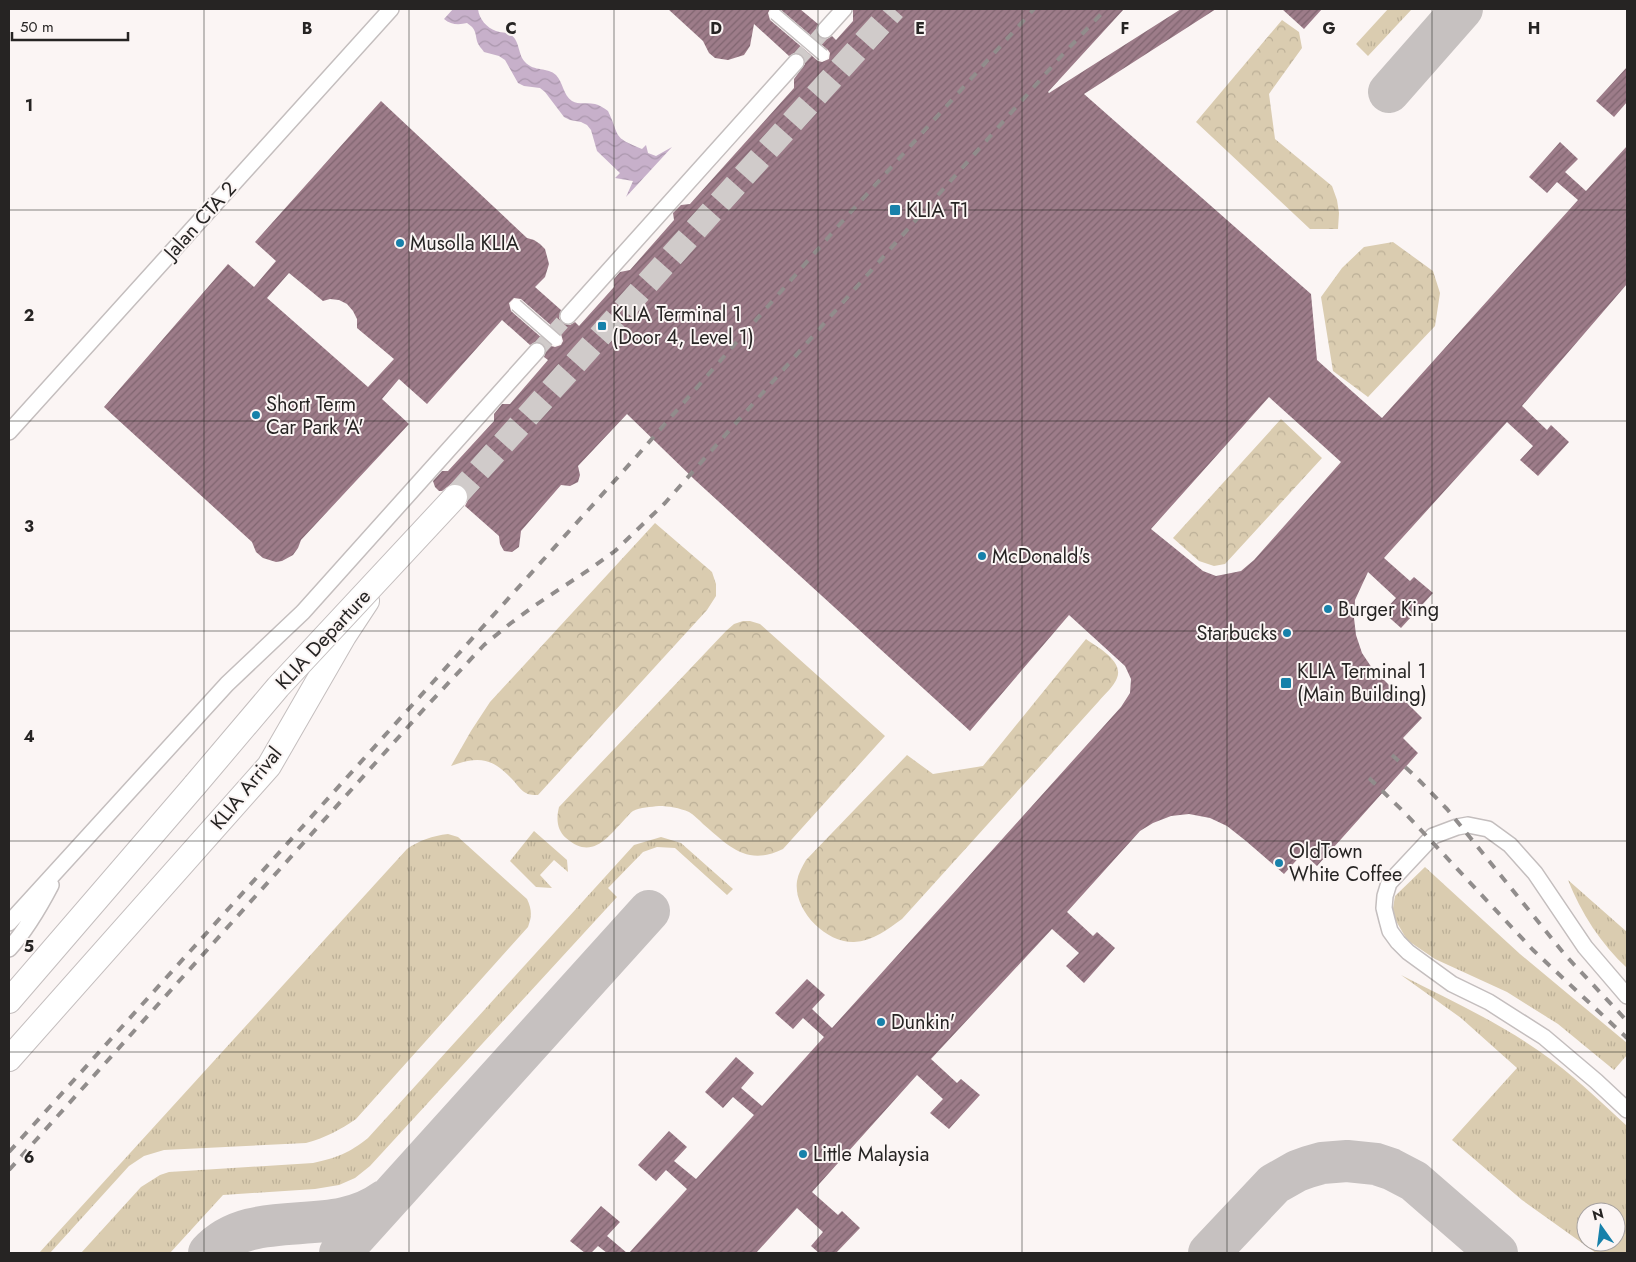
<svg xmlns="http://www.w3.org/2000/svg" width="1636" height="1262" font-family="Jost,sans-serif">
	<style>
		.grass { fill: url(#grass-tufts); fill-rule: evenodd }
		.forest { fill: url(#forest-crowns) }
		.water { fill: url(#water-waves) }
		.lines { fill: none; stroke-linecap: round; stroke-linejoin: round }
		.taxiway { stroke: #c6c1c0; stroke-width: 42 }
		.building { fill: url(#building-hatch); fill-rule: evenodd }
		.minor-tunnel { stroke: #d0cbca; stroke-width: 15; stroke-dasharray: 15 8; stroke-linecap: butt }
		.primary-tunnel { stroke: #d0cbca; stroke-width: 24; stroke-dasharray: 24 12; stroke-linecap: butt }
		.minor-casing { stroke: #c4bebe; stroke-width: 18 }
		.primary-casing { stroke: #c4bebe; stroke-width: 26 }
		.minor { stroke: #fff; stroke-width: 15 }
		.primary { stroke: #fff; stroke-width: 24 }
		.rail { stroke: #918d8c; stroke-width: 4; stroke-dasharray: 9 9; stroke-linecap: butt }
		.pedestrian-bridge-casing { stroke: #c4bebe; stroke-width: 14; stroke-linecap: butt }
		.primary-bridge-casing { stroke: #c4bebe; stroke-width: 26; stroke-linecap: butt }
		.pedestrian-bridge { stroke: #fff; stroke-width: 11 }
		.primary-bridge { stroke: #fff; stroke-width: 24 }
		.grid { fill: none; stroke: #262423; stroke-width: 1; stroke-opacity: 0.55 }
		.poi-dot { fill: #1781aa; stroke: #fbf5f4; stroke-width: 2 }
		.labels { text-anchor: middle; stroke-width: 4; stroke-linejoin: round; paint-order: stroke }
		.poi-label { font-size: 20px; fill: #262423; stroke: #fbf5f4; text-anchor: start }
		.street-label { font-size: 20px; fill: #262423; stroke: #fbf5f4 }
		.grid-label { font-size: 16px; text-anchor: middle; font-weight: bold; fill: #262423; stroke: #fbf5f4; stroke-width: 4; stroke-linejoin: round; paint-order: stroke }
	</style>
	<defs>
		<pattern id="grass-tufts" width="24" height="20" patternUnits="userSpaceOnUse" patternTransform="scale(1.25)"><rect width="24" height="20" fill="#daccb0"/><path d="M3 7l-1-3M5 7V3M7 7l1-3M15 17l-1-3M17 17v-4M19 17l1-3" fill="none" stroke="#bbaf97"/></pattern>
		<pattern id="forest-crowns" width="20" height="18" patternUnits="userSpaceOnUse" patternTransform="scale(1.25)"><rect width="20" height="18" fill="#daccb0"/><path d="M2 6a3 3 0 1 1 6 0M12 15a3 3 0 1 1 6 0" fill="none" stroke="#bbaf97"/></pattern>
		<pattern id="water-waves" width="16" height="10" patternUnits="userSpaceOnUse" patternTransform="scale(1.25)"><rect width="16" height="10" fill="#c7b0ca"/><path d="M0 5q4-4 8 0t8 0" fill="none" stroke="#ab97ad"/></pattern>
		<pattern id="building-hatch" width="6" height="6" patternUnits="userSpaceOnUse" patternTransform="scale(1.25)"><rect width="6" height="6" fill="#9d7c89"/><path d="M-1 1l2-2M0 6l6-6M5 7l2-2" fill="none" stroke="#806570"/></pattern>
	</defs>
	<rect width="100%" height="100%" fill="#fbf5f4"/>
	<!-- grass -->
	<path class="grass" d="M1388 9H1412L1368 56 1356 44Z
		M534 831 567 860 568 872 554 860 540 875 552 888 536 887 510 861Z
		M448 834 458 837 527 899C532 910 532 916 528 927L356 1119C340 1130 325 1138 306 1143L164 1150 144 1156 129 1166 50 1253H39L407 849C420 840 432 836 448 834Z
		M661 837 681 843 733 889 727 895 675 848 657 847 643 852 608 888 617 897 370 1166 355 1178 339 1185 315 1189 223 1195 170 1253H81L141 1187 160 1175 169 1172 313 1163C337 1158 349 1153 368 1138L634 845Z
		M1425 867 1520 954 1627 1043V1055L1614 1070 1558 1024 1507 992 1435 959 1407 940 1392 914 1395 896Z
		M1568 880 1627 932V968C1601 944 1581 913 1568 880Z
		M1401 975C1448 999 1496 1021 1539 1051 1571 1073 1599 1100 1627 1126V1253H1596L1522 1200 1452 1140 1517 1068 1461 1018ZM1586 1212H1616V1242H1586Z"/>
	<!-- forest -->
	<path class="forest" d="M1282 20 1299 32 1302 48 1269 94 1275 139 1332 186 1337 200 1339 213 1338 229H1310L1196 122Z
		M1393 242 1433 271 1440 293 1435 326 1368 397 1333 371 1321 297 1342 268 1364 247Z
		M1281 419 1322 458 1225 564 1214 566 1199 561 1173 538Z
		M655 523 712 572 716 584V596L707 610 538 795C535 795 529 795 526 793 521 791 516 783 512 779 491 757 478 756 451 766L471 731 490 702Z
		M743 621H750L760 624 885 736 783 849C747 867 729 846 703 824 699 820 694 815 689 812 680 808 668 806 659 806 651 807 640 807 633 811 630 813 627 817 625 819 608 837 592 861 566 838 557 830 556 819 559 807L726 631 734 624Z
		M1086 639C1097 647 1124 661 1117 678 1114 686 1105 694 1099 701L902 919C888 929 873 941 854 942 826 943 793 910 797 881 798 874 802 867 806 860L907 755 933 774 983 766Z"/>
	<!-- water -->
	<path class="water" d="M453 9H478C479 19 487 28 496 31 501 33 507 32 511 35 520 41 518 55 525 62 534 72 548 67 556 75 563 82 563 95 572 101 579 105 587 102 595 104 599 105 604 108 608 111 621 138 611 136 642 149L646 145 648 153 656 156 672 147 626 197 633 181 615 178 620 173 597 151 591 130 587 125 581 122 570 120 564 117 545 92 540 88 524 86 518 83 505 60 499 56 484 52C482 49 478 45 477 41 475 32 476 29 467 23 459 25 451 25 444 19Z"/>
	<g class="lines">
		<!-- taxiway -->
		<path class="taxiway" d="M1389 92 1462 9
			M209 1253C253 1205 331 1240 384 1201
			M340 1253 649 911
			M1209 1253 1274 1184 1297 1171 1308 1167 1322 1163 1347 1161 1376 1164 1391 1169 1414 1181 1497 1253"/>
	</g>
	<!-- building -->
	<path class="building" d="M668 9H770L768 13 770 20 818 61 822 62 829 59 830 53 828 50 780 9H800L818 24 816 32 819 37 827 39 832 36 836 40 853 21V9H1124L1048 92 1049 93 1181 9H1216L1084 94 1311 294 1317 360 1382 418 1578 200 1557 182 1547 193 1529 177 1560 142 1578 159 1565 172 1586 191 1627 146V284L1522 406 1547 430 1551 425 1569 442 1538 476 1520 460 1533 446 1507 422 1384 558 1410 581 1414 577 1433 593 1401 628 1383 612 1396 598 1368 572 1355 600 1354 618 1356 635 1362 653 1372 668 1422 718 1403 738 1418 753 1317 866 1303 853 1284 874 1246 841 1227 826 1210 818 1189 814 1171 816 1153 823 1140 831 1067 912 1093 936 1097 932 1115 948 1084 983 1066 966 1079 953 1052 929 931 1059 957 1083 961 1079 980 1095 949 1129 930 1113 943 1099 917 1075 812 1192 838 1215 842 1211 860 1228 836 1253H819L811 1246 823 1232 797 1208 756 1253H629L687 1189 666 1170 656 1181 638 1165 669 1131 687 1147 674 1161 696 1179 754 1115 733 1097 723 1108 705 1092 736 1057 754 1073 741 1088 762 1106 824 1037 803 1018 793 1029 775 1013 807 979 825 995 812 1009 832 1028 1121 707 1130 693 1131 679 1125 666 1069 615 970 731 695 480 627 414 578 466 580 475 578 482 570 486 561 485 521 531 519 547 512 552 504 551 500 544 499 536 465 506 468 500V493L465 487 459 484H451L442 491H439L435 487 433 481 442 471H448L494 421V414L502 404H510L548 360 544 357 546 349 543 344 535 342 530 345 502 320 427 404 399 379 382 399 409 424 301 540 298 548 293 555 282 561 276 562 263 558 256 552 252 542 104 407 228 264 254 287 276 261 255 242 381 101 527 238 534 240 540 244 545 249 549 264 545 277 535 287 561 310 559 318 562 323 570 325 575 322 579 326 614 287V279L620 272 630 270 674 220 673 213 681 205 690 204 794 88V79L805 64V59L802 55 794 53 789 56 754 24 750 46 744 55 728 60 715 58 709 53 703 41ZM289 273 323 301 330 299 339 300 347 304 353 311 357 319V328L394 359 368 387 267 298ZM514 298 521 299 561 334 563 341 561 345 555 347 551 346 511 311 509 303ZM1269 397 1341 462 1254 560 1241 571 1216 576 1203 571 1151 529Z
		M1282 9H1322L1304 29Z
		M1627 67V102L1614 117 1596 101Z
		M601 1206 620 1222 607 1236 627 1253H607L598 1246 591 1253H585L570 1241Z"/>
	<g class="lines">
		<!-- minor-tunnel -->
		<path class="minor-tunnel" d="M796 62 825 30
			M537 351 568 316"/>
		<!-- primary-tunnel -->
		<path class="primary-tunnel" d="M455 497 894 9"/>
		<!-- minor casing -->
		<g class="minor-casing">
			<path id="minor" d="M825 30 844 9
				M568 316 796 62
				M9 432 391 9
				M9 923 227 684 303 612 537 351
				M9 949C26 930 39 908 51 885
				M1627 996 1585 947 1535 873 1510 845 1488 829 1468 825 1457 827 1433 836 1389 883 1385 896 1384 908 1387 920 1390 931 1398 942 1408 952 1452 984 1489 1002 1544 1037 1596 1081 1627 1110"/>
		</g>
		<!-- primary casing -->
		<g class="primary-casing">
			<path id="primary" d="M9 1001 195 785
				M9 1059 269 766 344 636 367 601"/>
		</g>
		<!-- minor -->
		<use href="#minor" class="minor"/>
		<!-- primary -->
		<use href="#primary" class="primary"/>
		<!-- rail -->
		<path class="rail" d="M1392 755 1415 776 1447 809 1566 956 1627 1021
			M1369 778 1405 813 1533 950 1627 1038
			M9 1152 636 457 840 224 1034 9
			M9 1170 424 709 484 645 511 623 534 606 590 569 615 551 665 503 1064 53 1106 9"/>
		<!-- pedestrian-bridge casing -->
		<g class="pedestrian-bridge-casing">
			<path id="pedestrian-bridge" d="M775 14 823 55
				M516 305 556 340"/>
		</g>
		<!-- primary-bridge casing -->
		<g class="primary-bridge-casing">
			<path id="primary-bridge" d="M195 785 278 687 455 497"/>
		</g>
		<!-- pedestrian-bridge -->
		<use href="#pedestrian-bridge" class="pedestrian-bridge"/>
		<!-- primary-bridge -->
		<use href="#primary-bridge" class="primary-bridge"/>
	</g>
	<!-- grid -->
	<path class="grid" d="M204 9V1253M409 9V1253M614 9V1253M818 9V1253M1022 9V1253M1227 9V1253M1432 9V1253M9 210H1627M9 421H1627M9 631H1627M9 841H1627M9 1052H1627"/>
	<!-- markers -->
	<g class="poi-dot">
		<rect x="889" y="204" width="12" height="12" rx="2.5"/>
		<circle cx="400" cy="243" r="5"/>
		<rect x="597" y="321" width="10" height="10" rx="2.5"/>
		<circle cx="256" cy="415" r="5"/>
		<circle cx="982" cy="556" r="5"/>
		<circle cx="1328" cy="609" r="5"/>
		<circle cx="1287" cy="633" r="5"/>
		<rect x="1280" y="677" width="12" height="12" rx="2.5"/>
		<circle cx="1279" cy="863" r="5"/>
		<circle cx="881" cy="1022" r="5"/>
		<circle cx="803" cy="1154" r="5"/>
	</g>
	<g class="labels">
		<!-- poi labels -->
		<g class="poi-label">
			<text x="906" y="217">KLIA T1</text>
			<text x="410" y="250">Musolla KLIA</text>
			<text x="612" y="321">KLIA Terminal 1<tspan x="612" dy="23">(Door 4, Level 1)</tspan></text>
			<text x="266" y="411">Short Term<tspan x="266" dy="23">Car Park 'A'</tspan></text>
			<text x="992" y="563">McDonald's</text>
			<text x="1338" y="616">Burger King</text>
			<text x="1277" y="640" text-anchor="end">Starbucks</text>
			<text x="1297" y="678">KLIA Terminal 1<tspan x="1297" dy="23">(Main Building)</tspan></text>
			<text x="1289" y="858">OldTown<tspan x="1289" dy="23">White Coffee</tspan></text>
			<text x="891" y="1029">Dunkin'</text>
			<text x="813" y="1161">Little Malaysia</text>
		</g>
		<!-- street labels -->
		<g class="street-label">
			<text transform="translate(200 220) rotate(-48)" y="7">Jalan CTA 2</text>
			<text transform="translate(323 639) rotate(-47)" y="7">KLIA Departure</text>
			<text transform="translate(246 788) rotate(-51)" y="7">KLIA Arrival</text>
		</g>
	</g>
	<g class="grid-label">
		<text x="307" y="34">B</text>
		<text x="511" y="34">C</text>
		<text x="716" y="34">D</text>
		<text x="920" y="34">E</text>
		<text x="1125" y="34">F</text>
		<text x="1329" y="34">G</text>
		<text x="1534" y="34">H</text>
		<text x="29" y="111">1</text>
		<text x="29" y="321">2</text>
		<text x="29" y="532">3</text>
		<text x="29" y="742">4</text>
		<text x="29" y="952">5</text>
		<text x="29" y="1163">6</text>
	</g>
	<!-- border -->
	<rect width="1636" height="1262" fill="none" stroke="#262423" stroke-width="20"/>
	<!-- north arrow -->
	<g transform="translate(1601 1227) rotate(346)"><circle r="24" fill="#fbf5f4" stroke="#a6a1a0"/>
	<path d="M0-4L9 19L0 12L-9 19Z" fill="#1781aa"/>
	<text y="-8" font-size="14" font-weight="bold" text-anchor="middle" fill="#262423">N</text>
	</g>
	<!-- scale -->
	<path d="M12 32v8h116v-8" fill="none" stroke="#262423" stroke-width="2.5"/>
	<text x="20" y="32" font-size="15" fill="#262423" stroke="#fbf5f4" stroke-width="4" paint-order="stroke">50 m</text>
</svg>
